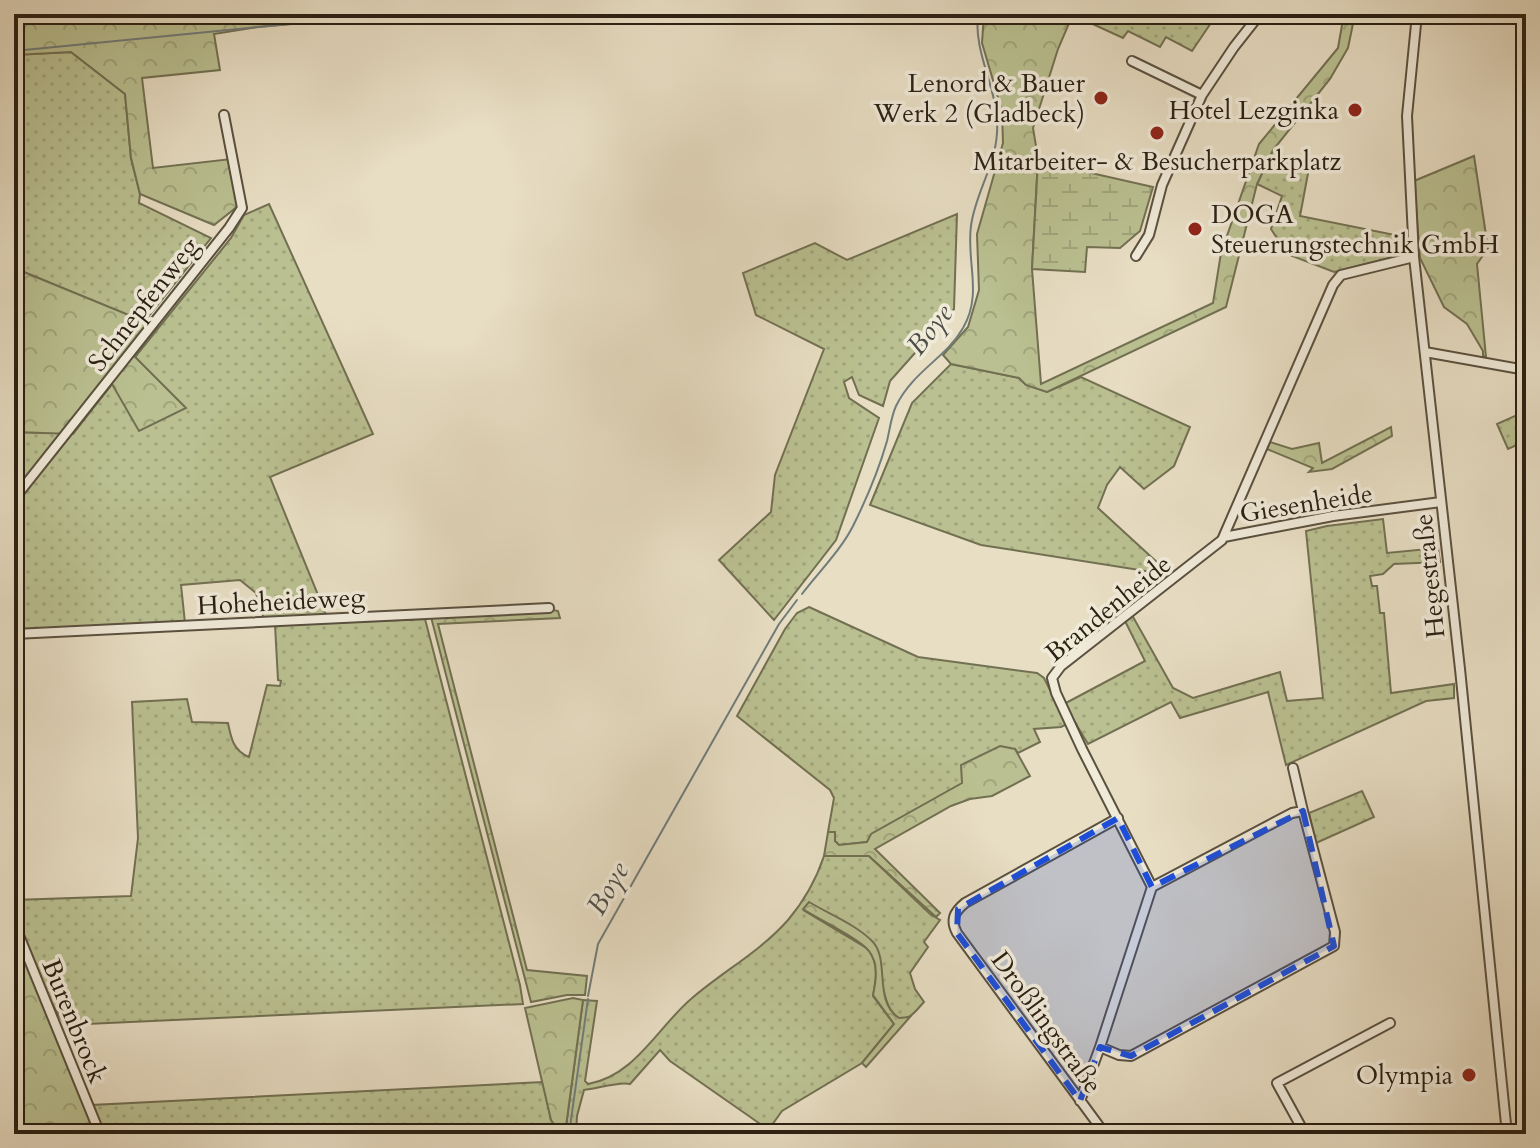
<svg xmlns="http://www.w3.org/2000/svg" width="1540" height="1148" font-family="Cardo,serif">
	<style>
		.grass { fill: url(#grass-dots); stroke: #727052; stroke-width: 2 }
		.forest { fill: url(#forest-crowns); stroke: #727052; stroke-width: 2 }
		.wetland { fill: url(#wetland-marsh); stroke: #727052; stroke-width: 2 }
		.lines { fill: none; stroke-linecap: round; stroke-linejoin: round }
		.stream { stroke: #707c7b; stroke-width: 2 }
		.minor-casing { stroke: #5a503f; stroke-width: 12 }
		.minor { stroke: #f0ead9; stroke-width: 8 }
		.marked { fill: #1d4ed8; fill-opacity: 0.2; stroke: #1d4ed8; stroke-width: 6; stroke-dasharray: 16 10; stroke-linejoin: round }
		.poi-dot { fill: #8f2418; stroke: #f0ead9; stroke-width: 3 }
		.labels { text-anchor: middle; stroke-width: 7; stroke-linejoin: round; paint-order: stroke }
		.poi-label { font-size: 26px; fill: #2a2013; stroke: #f0ead9; text-anchor: end }
		.street-label { font-size: 26px; fill: #2a2013; stroke: #f0ead9 }
		.water-label { font-size: 28px; font-style: italic; fill: #4d4e47; stroke: #f0ead9 }
	</style>
	<defs>
		<pattern id="grass-dots" width="8" height="8" patternUnits="userSpaceOnUse" patternTransform="scale(2)"><rect width="8" height="8" fill="#bac091"/><path d="M2 2h.1M6 6h.1" fill="none" stroke="#a0a57c" stroke-width="1.8" stroke-linecap="round"/></pattern>
		<pattern id="forest-crowns" width="20" height="18" patternUnits="userSpaceOnUse" patternTransform="scale(2)"><rect width="20" height="18" fill="#bac091"/><path d="M2 6a3 3 0 1 1 6 0M12 15a3 3 0 1 1 6 0" fill="none" stroke="#a0a57c"/></pattern>
		<pattern id="wetland-marsh" width="20" height="14" patternUnits="userSpaceOnUse" patternTransform="scale(2)"><rect width="20" height="14" fill="#bac091"/><path d="M1 5h8M5 5V1M11 12h8M15 12V8" fill="none" stroke="#a0a57c"/></pattern>
	</defs>
	<rect width="100%" height="100%" fill="#e8dec4"/>
	<filter id="stains"><feTurbulence type="fractalNoise" baseFrequency=".0025" numOctaves="4"/><feColorMatrix values="0 0 0 0 .2 0 0 0 0 .09 0 0 0 0 .02 0 0 0 .5 -.17"/></filter>
	<radialGradient id="worn" r=".72"><stop offset=".6" stop-color="#630" stop-opacity="0"/><stop offset="1" stop-color="#630" stop-opacity=".3"/></radialGradient>
	<!-- grass -->
	<path class="grass" d="M1217 14 1192 51 1166 37 1160 47 1128 31 1123 38 1073 15Z
		M71 52 125 94 131 158 140 194 139 203 211 238 144 322 14 268V55Z
		M1273 150 1309 168 1300 216 1405 237 1406 254 1334 272 1287 254 1271 229 1282 196 1257 184Z
		M269 204 373 434 270 477 327 617 264 619 256 593 240 580 181 585 185 623 14 632V506L112 384 185 408 135 357 231 238 244 215Z
		M957 214 954 309 890 381 883 406 859 395 852 377 844 382 849 398 879 418 836 540 774 620 719 560 771 512 775 475 824 349 756 315 743 273 815 243 847 260Z
		M951 364 1019 378 1026 385 1047 392 1081 377 1190 427 1174 466 1144 489 1120 467 1107 485 1098 508 1171 575 981 545 870 505 912 403Z
		M1526 411V441L1508 449 1497 424Z
		M14 432 61 433 14 493Z
		M1383 519 1387 553 1438 548 1440 562 1394 564 1383 574 1370 576 1372 586H1377L1380 613H1384L1391 693 1454 684V698L1426 701 1286 765 1268 692 1180 718 1171 702 1088 744 1064 704 1145 661 1125 621 1132 615 1173 688 1193 698 1280 672 1287 701 1323 698 1306 531 1327 526Z
		M809 607 918 657 1037 673 1044 678 1067 724 1061 727 1034 729 1040 742 1018 753 1015 749 963 783 872 834 867 842 839 845 835 841 834 833 828 832 834 798 830 790 737 716 785 629 797 613Z
		M425 619 520 985 523 1004 65 1025 51 1002 14 914V900L131 896 138 838 132 702 187 699 192 722 228 723C231 739 234 751 249 757L267 685 280 686 281 681 278 680 275 625Z
		M1362 791 1374 817 1316 843 1309 813Z
		M824 856H869L930 914 940 920 924 942 928 947 910 973 915 989 924 1002C920 1006 915 1013 910 1016 884 1032 880 967 878 955L803 910C818 919 860 939 869 951 879 964 876 981 873 996L894 1024 862 1063 782 1111 772 1125 766 1128 670 1061 660 1050 630 1084C620 1081 596 1089 584 1090L577 1116 576 1134H565L583 1000 597 1001 585 1081 588 1084C635 1076 658 1027 691 999 722 972 761 951 788 920 804 901 816 880 824 856Z
		M543 1082 551 1120 561 1134H104L92 1105Z"/>
	<!-- forest -->
	<path class="forest" d="M14 14H407L257 27 214 34 220 70 142 78 153 168 231 159 238 206 214 225 140 194 131 158 125 94 71 52 14 55Z
		M984 14H1073L1058 49 1033 128 1038 158 1032 269 1041 384 1213 303 1221 253 1259 144 1338 48 1344 14H1355L1348 48 1330 79 1273 150 1257 184 1226 307 1047 392 1026 385 1019 378 951 364 943 355 968 327 979 290 977 234 1003 143 1002 111 982 43Z
		M1474 156 1488 248 1477 264 1486 357 1483 356V351L1467 324 1444 307 1420 258 1414 181Z
		M14 268 158 327 135 357 186 408 139 431 112 384 73 434 14 432Z
		M1391 427 1392 436 1332 469 1309 472 1313 468 1267 449 1270 442 1292 449 1319 443 1322 463Z
		M553 610 558 611 560 618 438 624 527 970 587 976 585 995H567L531 1002 431 617Z
		M1000 746 1015 749 1030 776 992 796 970 799 951 806 875 849 940 913 936 917 869 856H824L828 832H835V841L839 845 867 842 871 834 962 783 961 765Z
		M809 902C829 914 857 925 873 942 890 961 873 1001 899 1018L910 1017 866 1067 862 1063 894 1024 873 995C876 981 879 964 869 951 860 939 818 919 803 909Z
		M14 929 98 1134H14Z
		M573 998 583 1000 565 1134H561L551 1120 525 1008Z"/>
	<!-- wetland -->
	<path class="wetland" d="M1038 161 1153 187 1140 231 1120 248 1087 247 1085 272 1032 269Z"/>
	<g class="lines">
		<!-- stream -->
		<path class="stream" d="M14 51 390 14
			M802 594C818 573 841 550 853 526 866 500 879 469 887 441 890 429 891 417 896 406 913 371 946 358 963 328 983 294 966 261 971 226 975 194 995 167 997 133 1000 91 973 55 978 14
			M588 996 598 944 779 624 797 600
			M569 1134 588 999"/>
		<!-- minor casing -->
		<g class="minor-casing">
			<path id="minor" d="M1417 14 1407 116 1414 257 1460 669 1507 1134
				M1132 61 1202 95
				M1136 256 1149 235 1162 185 1202 95 1234 47 1260 14
				M1425 352 1526 370
				M14 499 229 228 242 208 224 115
				M1224 537 1333 516 1441 502
				M14 634 549 608
				M1293 768 1303 811
				M14 923 100 1134
				M1100 1047 1119 1055 1131 1056 1334 946 1335 932 1303 811 1292 813 1152 887
				M1080 1101 1100 1047 1152 887 1082 749 1056 693 1052 678 1061 666 1222 540 1333 285 1341 275 1414 257
				M760 1134 769 1131 780 1134
				M1105 1134 957 933C950 920 954 912 965 903L1118 818
				M1305 1134 1277 1083 1390 1023"/>
		</g>
		<!-- minor -->
		<use href="#minor" class="minor"/>
	</g>
	<!-- marked area -->
	<path class="marked" d="M1303 811 1334 946 1131 1056 1100 1047 1080 1101 957 933 958 909 1118 818 1152 887Z"/>
	<!-- markers -->
	<g class="poi-dot">
		<circle cx="1101" cy="98" r="8"/>
		<circle cx="1355" cy="110" r="8"/>
		<circle cx="1157" cy="133" r="8"/>
		<circle cx="1195" cy="229" r="8"/>
		<circle cx="1469" cy="1075" r="8"/>
	</g>
	<g class="labels">
		<!-- poi labels -->
		<g class="poi-label">
			<text x="1085" y="92">Lenord &amp; Bauer<tspan x="1085" dy="30">Werk 2 (Gladbeck)</tspan></text>
			<text x="1339" y="119">Hotel Lezginka</text>
			<text x="1157" y="170" text-anchor="middle">Mitarbeiter- &amp; Besucherparkplatz</text>
			<text x="1211" y="223" text-anchor="start">DOGA<tspan x="1211" dy="30">Steuerungstechnik GmbH</tspan></text>
			<text x="1453" y="1084">Olympia</text>
		</g>
		<!-- street labels -->
		<g class="street-label">
			<text transform="translate(143 304) rotate(-52)" y="9">Schnepfenweg</text>
			<text transform="translate(1306 503) rotate(-9)" y="9">Giesenheide</text>
			<text transform="translate(1429 576) rotate(-96)" y="9">Hegestraße</text>
			<text transform="translate(281 601) rotate(-3)" y="9">Hoheheideweg</text>
			<text transform="translate(1108 608) rotate(-39)" y="9">Brandenheide</text>
			<text transform="translate(75 1021) rotate(68)" y="9">Burenbrock</text>
			<text transform="translate(1047 1022) rotate(54)" y="9">Droßlingstraße</text>
		</g>
		<!-- water labels -->
		<g class="water-label">
			<text transform="translate(929 329) rotate(-52)" y="10">Boye</text>
			<text transform="translate(607 888) rotate(-60)" y="10">Boye</text>
		</g>
	</g>
	<!-- margin -->
	<rect width="1540" height="1148" fill="none" stroke="#e8dec4" stroke-width="48"/>
	<rect x="16" y="16" width="1508" height="1116" fill="none" stroke="#2a2013" stroke-width="4"/>
	<rect x="24" y="24" width="1492" height="1100" fill="none" stroke="#2a2013" stroke-width="2"/>
	<rect width="100%" height="100%" filter="url(#stains)"/>
	<rect width="100%" height="100%" fill="url(#worn)"/>
</svg>
